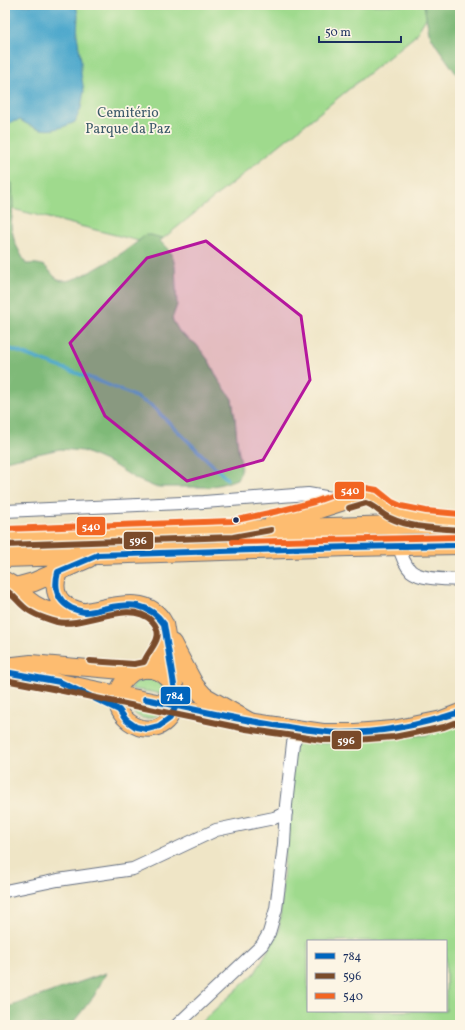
<svg xmlns="http://www.w3.org/2000/svg" width="465" height="1030" font-family="Vollkorn,serif">
	<style>
		.green { fill: #9fda8d; stroke: #5d8476; fill-rule: evenodd }
		.forest { fill: #7fba78; stroke: #4d746b }
		.water { fill: #4ea8cc; stroke: #346c95 }
		.lines { fill: none; stroke-linecap: round; stroke-linejoin: round }
		.stream { stroke: #4ea8cc; stroke-width: 3.5 }
		.minor-casing { stroke: #656f82; stroke-width: 14 }
		.major-casing { stroke: #656f82; stroke-width: 18 }
		.highway-casing { stroke: #656f82; stroke-width: 20 }
		.minor { stroke: #fff; stroke-width: 12 }
		.major { stroke: #fdbc6f; stroke-width: 16 }
		.highway { stroke: #fdbc6f; stroke-width: 18 }
		.bus-1-casing { stroke: #fcf5e5; stroke-width: 9 }
		.bus-2-casing { stroke: #fcf5e5; stroke-width: 9 }
		.bus-3-casing { stroke: #fcf5e5; stroke-width: 9 }
		.bus-1 { stroke: #0065bd; stroke-width: 6 }
		.bus-2 { stroke: #7a4b2a; stroke-width: 6 }
		.bus-3 { stroke: #f26522; stroke-width: 6 }
		.marked { fill: #b5179e; fill-opacity: 0.2; stroke: #b5179e; stroke-width: 3; stroke-linejoin: round }
		.bus-dot { fill: #1b2f5e; stroke: #fcf5e5; stroke-width: 1.5 }
		.labels { text-anchor: middle; stroke-width: 3.5; stroke-linejoin: round; paint-order: stroke }
		.park-label { font-size: 14px; fill: #3c5a6a; stroke: #fcf5e5 }
		.line-badge { stroke: #fcf5e5; stroke-width: 1.5 }
		.badge-label { font-size: 11px; text-anchor: middle; font-weight: bold; fill: #fff }
	</style>
	<rect width="100%" height="100%" fill="#fcf5e5"/>
	<filter id="ink" filterUnits="userSpaceOnUse"><feTurbulence type="fractalNoise" baseFrequency=".025" numOctaves="2"/><feDisplacementMap in="SourceGraphic" scale="8" xChannelSelector="R" yChannelSelector="G"/><feConvolveMatrix kernelMatrix="1 2 1 2 8 2 1 2 1" color-interpolation-filters="sRGB"/></filter>
	<filter id="wash" filterUnits="userSpaceOnUse"><feTurbulence type="fractalNoise" baseFrequency=".012" numOctaves="4" result="noise"/><feDisplacementMap in="SourceGraphic" scale="16" xChannelSelector="R" yChannelSelector="G"/><feGaussianBlur stdDeviation="0.9" result="paint"/><feColorMatrix in="noise" values="0 0 0 0 0 0 0 0 0 0 0 0 0 0 0 0 0 1.4 0 .05"/><feComposite in="paint" operator="in"/></filter>
	<g filter="url(#wash)">
		<rect width="100%" height="100%" fill="#efe5c6"/>
		<!-- green -->
		<path class="green" d="M5 5H434L415 36 160 241V239L145 235 139 241 5 207Z
			M146 679 158 680 167 688 170 695 131 689 136 682Z
			M129 702 168 708C159 716 142 725 133 711 131 709 130 704 129 702Z
			M460 720V1025H198L255 973 279 931 293 748 296 743H338L387 737 427 735ZM308 941H446V1011H308Z"/>
		<!-- forest -->
		<path class="forest" d="M424 5H460V79L436 45 429 33Z
			M5 181 12 183 13 206 11 226 15 243 26 264C33 264 38 263 44 266 51 270 54 280 63 281 80 282 134 247 145 235H151L162 238 160 239V241L172 254 175 266 177 305 172 319 180 333 196 344 209 361 218 379 232 399 235 418 238 449 241 463V472L237 479 226 483 209 487H155L136 479 112 464 83 451 60 449 5 461Z
			M106 973 94 996 71 1025H5V1008Z"/>
		<!-- water -->
		<path class="water" d="M5 5H76L78 15 77 35 81 60V74L84 91 81 108 75 122C53 132 41 133 20 120L11 122 5 128Z"/>
		<g class="lines">
			<!-- stream -->
			<path class="stream" d="M5 347 101 382 130 394 152 406 227 479"/>
		</g>
	</g>
	<g filter="url(#ink)">
		<g class="lines">
			<!-- minor casing -->
			<g class="minor-casing">
				<path id="minor" d="M5 511 204 502 308 494 343 500
					M399 546C401 555 404 564 411 571 422 580 447 579 460 580
					M5 891 58 880 133 869 216 830 274 818 286 813
					M177 1025 262 945 269 933 276 909 284 844 286 805 293 743 300 729"/>
			</g>
			<!-- major casing -->
			<g class="major-casing">
				<path id="major" d="M5 666 31 663 134 672C139 671 146 669 152 670 168 673 181 691 175 707 157 758 84 707 134 672
					M5 672 60 682 248 721 323 732H355L393 729 442 719 460 712"/>
			</g>
			<!-- highway casing -->
			<g class="highway-casing">
				<path id="highway" d="M274 521 313 511 356 497 367 495 374 497 391 511 417 517
					M5 537 460 523
					M5 558 350 547 460 545
					M58 572C54 584 54 599 67 606 71 609 77 610 82 612
					M5 581C8 583 12 585 15 587 20 591 23 596 28 600 36 607 49 612 59 614 90 619 144 585 164 624L175 691
					M16 587 34 582 89 558
					M172 643 195 686 204 696 248 721
					M150 669 154 659 166 639"/>
			</g>
			<!-- minor -->
			<use href="#minor" class="minor"/>
			<!-- major -->
			<use href="#major" class="major"/>
			<!-- highway -->
			<use href="#highway" class="highway"/>
			<!-- bus-1 casing -->
			<g class="bus-1-casing">
				<path id="bus-1" d="M5 672 60 682 119 710 126 720 136 727 147 729 159 726 170 718 176 706 175 691 164 624C149 603 131 603 107 608 100 609 93 612 86 612 81 612 76 610 71 608 56 600 54 587 58 572L98 555 350 547 460 545
					M145 699C188 708 230 718 274 725 296 728 318 732 340 733 381 733 421 725 460 712"/>
			</g>
			<!-- bus-2 casing -->
			<g class="bus-2-casing">
				<path id="bus-2" d="M349 508 366 503C375 506 381 514 390 518 411 528 436 528 459 530
					M5 545 233 537 271 530
					M5 590C13 594 17 601 23 606 31 614 46 619 57 622 86 628 129 598 152 621 156 625 159 632 157 638 156 644 147 654 144 662L134 664 90 661
					M5 680 58 690 246 729 322 740H356L394 737 444 727 460 721"/>
			</g>
			<!-- bus-3 casing -->
			<g class="bus-3-casing">
				<path id="bus-3" d="M5 529 232 521 283 510 314 502 345 491 366 488 377 490 392 502 401 506 426 511 460 514
					M233 542 459 537"/>
			</g>
			<!-- bus-1 -->
			<use href="#bus-1" class="bus-1"/>
			<!-- bus-2 -->
			<use href="#bus-2" class="bus-2"/>
			<!-- bus-3 -->
			<use href="#bus-3" class="bus-3"/>
		</g>
	</g>
	<!-- marked area -->
	<path class="marked" d="M206 241 301 316 310 380 263 460 187 481 105 416 70 343 147 258Z"/>
	<!-- markers -->
	<circle class="bus-dot" cx="236" cy="520" r="3.5"/>
	<g class="labels">
		<!-- park labels -->
		<g class="park-label">
			<text x="128" y="117">Cemitério<tspan x="128" dy="16">Parque da Paz</tspan></text>
		</g>
	</g>
	<g class="line-badge">
		<rect x="334" y="481" width="31" height="19" rx="4" fill="#f26522"/>
		<rect x="76" y="516" width="30" height="20" rx="4" fill="#f26522"/>
		<rect x="123" y="531" width="31" height="19" rx="4" fill="#7a4b2a"/>
		<rect x="160" y="686" width="31" height="19" rx="4" fill="#0065bd"/>
		<rect x="331" y="730" width="31" height="20" rx="4" fill="#7a4b2a"/>
	</g>
	<g class="badge-label">
		<text x="350" y="494">540</text>
		<text x="91" y="530">540</text>
		<text x="138" y="544">596</text>
		<text x="175" y="699">784</text>
		<text x="346" y="744">596</text>
	</g>
	<!-- margin -->
	<rect width="465" height="1030" fill="none" stroke="#fcf5e5" stroke-width="20"/>
	<!-- legend -->
	<rect x="307" y="940" width="140" height="72" fill="#fcf5e5" stroke="#a2a6af"/>
	<rect x="315" y="953" width="20" height="6" fill="#0065bd" stroke="#a2a6af"/>
	<text x="343" y="960" font-size="12" fill="#1b2f5e">784</text>
	<rect x="315" y="973" width="20" height="6" fill="#7a4b2a" stroke="#a2a6af"/>
	<text x="343" y="980" font-size="12" fill="#1b2f5e">596</text>
	<rect x="315" y="993" width="20" height="6" fill="#f26522" stroke="#a2a6af"/>
	<text x="343" y="1000" font-size="12" fill="#1b2f5e">540</text>
	<!-- scale -->
	<path d="M319 36v6h82v-6" fill="none" stroke="#1b2f5e" stroke-width="2"/>
	<text x="325" y="36" font-size="12" fill="#1b2f5e" stroke="#fcf5e5" stroke-width="3" paint-order="stroke">50 m</text>
</svg>
